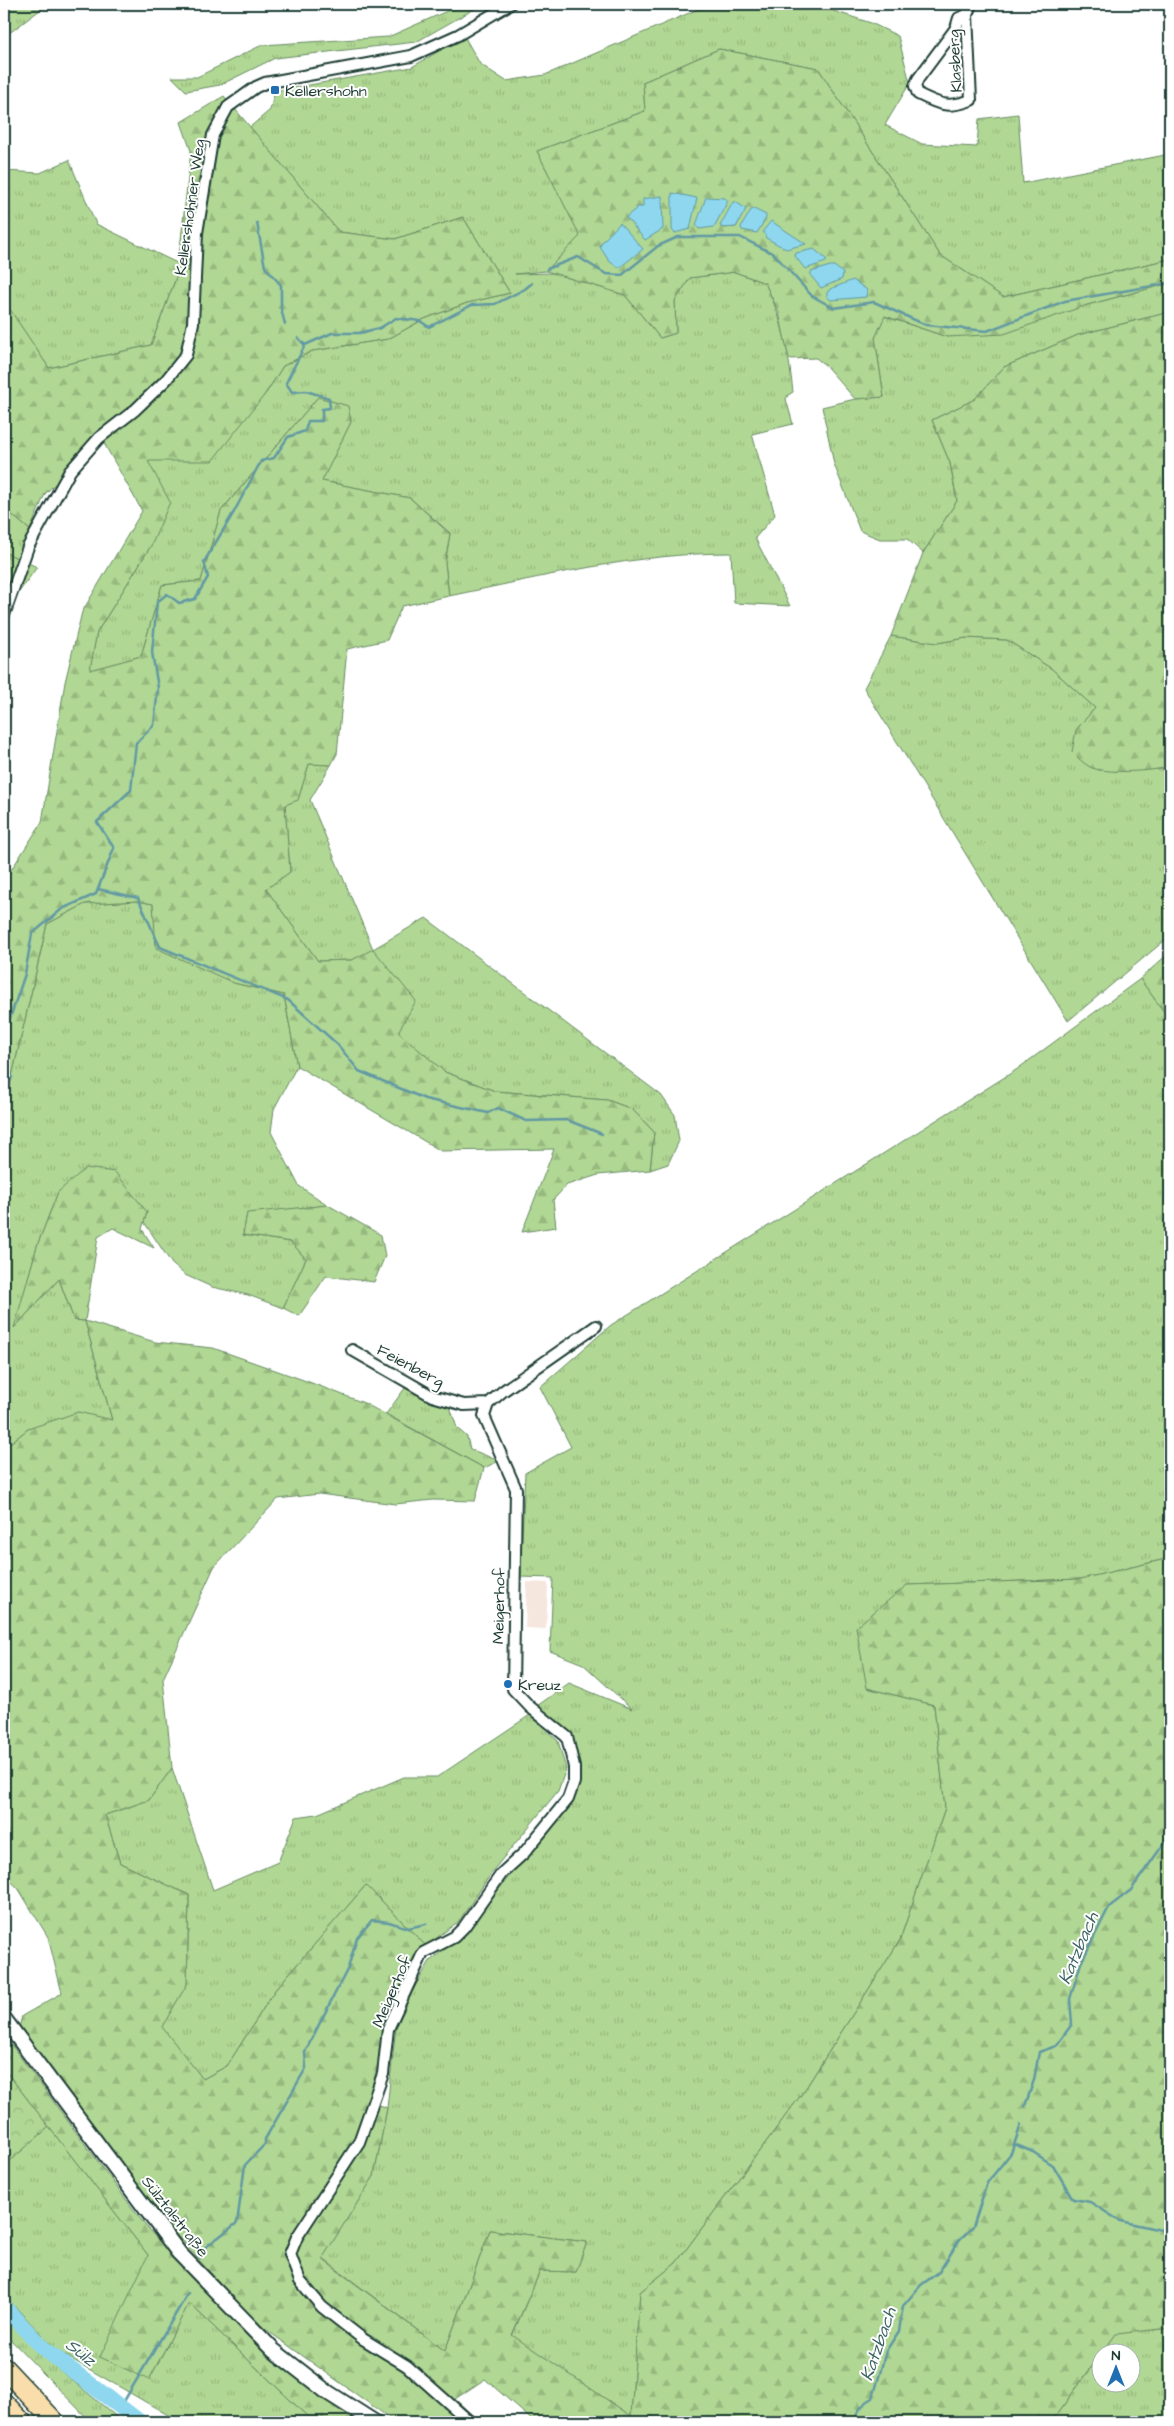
<svg xmlns="http://www.w3.org/2000/svg" width="1174" height="2426" font-family="'Architects Daughter',sans-serif">
	<style>
		.built { fill: #f5e7de }
		.grass { fill: url(#grass-tufts); stroke: #688a64 }
		.forest { fill: url(#forest-firs); stroke: #688a64; fill-rule: evenodd }
		.park { fill: url(#park-crowns); stroke: #688a64 }
		.water { fill: #8ed7ef; stroke: #6299a4 }
		.lines { fill: none; stroke-linecap: round; stroke-linejoin: round }
		.stream { stroke: #6299a4; stroke-width: 2.5 }
		.river { stroke: #8ed7ef; stroke-width: 16 }
		.minor-casing { stroke: #1f3d34; stroke-width: 14 }
		.secondary-casing { stroke: #1f3d34; stroke-width: 18 }
		.motorway-casing { stroke: #1f3d34; stroke-width: 22 }
		.minor { stroke: #fff; stroke-width: 10 }
		.secondary { stroke: #fff; stroke-width: 14 }
		.motorway { stroke: #f9deab; stroke-width: 19 }
		.poi-dot { fill: #1f6fb2; stroke: #fff; stroke-width: 2 }
		.labels { text-anchor: middle; stroke-width: 4; stroke-linejoin: round; paint-order: stroke }
		.street-label { font-size: 16px; fill: #1f3d34; stroke: #fff }
		.poi-label { font-size: 16px; fill: #1f3d34; stroke: #fff; text-anchor: start }
		.water-label { font-size: 18px; font-style: italic; fill: #3b6463; stroke: #fff }
	</style>
	<defs>
		<pattern id="grass-tufts" width="24" height="20" patternUnits="userSpaceOnUse" patternTransform="scale(1.25)"><rect width="24" height="20" fill="#b0d793"/><path d="M3 7l-1-3M5 7V3M7 7l1-3M15 17l-1-3M17 17v-4M19 17l1-3" fill="none" stroke="#97b97f"/></pattern>
		<pattern id="forest-firs" width="22" height="20" patternUnits="userSpaceOnUse" patternTransform="scale(1.25)"><rect width="22" height="20" fill="#b0d793"/><path d="M5 1l3.5 6h-7zM16 11l3.5 6h-7z" fill="#97b97f"/></pattern>
		<pattern id="park-crowns" width="20" height="18" patternUnits="userSpaceOnUse" patternTransform="scale(1.25)"><rect width="20" height="18" fill="#b0d793"/><path d="M2 6a3 3 0 1 1 6 0M12 15a3 3 0 1 1 6 0" fill="none" stroke="#97b97f"/></pattern>
	</defs>
	<rect width="100%" height="100%" fill="#fff"/>
	<filter id="ink" filterUnits="userSpaceOnUse"><feTurbulence type="fractalNoise" baseFrequency=".02" numOctaves="2"/><feDisplacementMap in="SourceGraphic" scale="10" xChannelSelector="R" yChannelSelector="G"/><feConvolveMatrix kernelMatrix="1 2 1 2 8 2 1 2 1" color-interpolation-filters="sRGB"/></filter>
	<g filter="url(#ink)">
		<!-- built -->
		<path class="built" d="M527 1582 548 1583 546 1629 525 1628Z"/>
		<!-- grass -->
		<path class="grass" d="M4 4H48L4 37Z
			M463 4H483L416 42 275 58 220 85 186 91 172 77H197L262 45 388 37Z
			M710 4H812L871 23 898 36 910 83 885 125 922 144 977 147 979 119 1018 114 1023 183 1170 154V259L1003 297 940 255 818 68 719 49 643 82 645 111 537 151 581 236 546 271 515 274 552 273 625 295 660 338 676 333 675 301 690 278 735 272 765 283C784 323 788 349 793 392L788 395 786 399 793 424 752 434 775 515 755 538 790 606 734 603 731 553C636 553 542 577 449 596L445 563 450 533 410 498 321 481 351 422 318 397 221 511 201 581 162 585 141 656 89 671 97 632 152 544 148 461 266 393 283 366 312 351 388 339 424 319 467 303 510 293 463 217 395 239 339 232 250 127 270 110 275 91 412 67 464 36 480 64 506 81 545 75Z
			M69 160 96 224 177 263V275L151 345 49 368 7 306 4 309V171L40 173Z
			M1170 283V312L1078 335 1004 367 975 399 932 420 950 463 957 501 923 553 907 539H880L860 531 834 464 822 407 855 399 884 397 875 338 884 316 947 337 1087 305Z
			M4 508 30 530 19 559 4 552Z
			M891 636 937 643 966 638 1007 640 1052 669 1095 708 1076 730 1159 770 1170 766V936L1068 1021 864 688Z
			M309 764 331 765 310 800 373 949 426 918 661 1095 675 1115 679 1141 668 1164 650 1170 654 1132 632 1109 607 1100 495 1091 445 1072 397 1032 373 950 352 960 318 961 266 889 290 872 285 805 298 799Z
			M138 901 153 904 234 983 284 995 297 1066 274 1109 271 1132 299 1186 328 1205 247 1214 243 1235 291 1242 306 1259 283 1308 248 1295 212 1287 185 1275 172 1264 144 1222 147 1212 58 1192 37 1246 15 1327 59 1279 74 1320 85 1321 112 1420 28 1429 4 1448V1111L47 924 85 904Z
			M1140 979 1170 1020V1558L1081 1579 907 1585 867 1688 934 1705 945 1808 900 1940 804 2091 676 2263 640 2292 631 2416 512 2336 540 2271 576 2272 587 2242 490 2230 445 2351 322 2258 374 2176 387 2108 397 2017 430 1961 464 1933 571 1799 580 1769 569 1733 537 1706 569 1683 632 1709 583 1664 550 1651 553 1578 520 1577 525 1473 571 1447 540 1387 611 1325 1016 1070Z
			M405 1388 425 1398 449 1404 457 1428 467 1437 470 1449 499 1461 484 1468 386 1414Z
			M530 1715 558 1741 566 1769 558 1791 495 1868 459 1921 426 1946 366 1885 275 1990 227 2066 203 2079 161 2027 187 1984 189 1895 120 1863 105 1815 149 1800 172 1768 213 1890 278 1862 296 1817 317 1814 404 1777H437Z
			M49 2127 148 2255 149 2380 189 2303 308 2417 303 2422H180L56 2350 4 2295V2166Z
			M4 2316 39 2353 123 2422H91L4 2333Z
			M1170 2328V2422H1051L1102 2354V2384H1132V2354H1102L1116 2333Z"/>
		<!-- forest -->
		<path class="forest" d="M719 49 818 68 940 255 1003 297 1170 259V283L1087 305 1004 334 947 337 885 316 875 338 884 397 855 399 825 365 816 358 789 359 779 313 765 283 735 272 690 278 675 301 676 333 660 338 625 295 546 271 580 236 537 151 645 111 643 82ZM746 208 736 227 723 228 720 226Z
			M224 96 339 232 395 239 463 217 510 293 467 303 424 319 388 339 312 351 283 366 266 393 212 461H148L170 502 152 544 97 632 90 670 141 656 162 585 201 581 221 511 318 397 348 406 351 422 322 481 410 498 450 534 445 563 449 596 402 606 387 640 347 649 337 754 331 765 309 764 298 800 285 805 290 872 266 889 318 961 352 960 373 949 416 1001 398 1032 445 1072 495 1091 607 1100 632 1109 654 1132 650 1170 598 1175 567 1185 553 1200 556 1227 522 1232 554 1149 441 1151 297 1066 284 995 234 983 156 948 153 904 138 901 85 904 47 924 4 1111V997L6 990 4 989V881L42 822 65 682 82 612 142 511 101 438 45 494 30 530 4 508V309L7 305 49 368 151 345 177 275 191 151 181 122Z
			M1170 312V766C1155 772 1103 774 1090 767 1083 763 1077 757 1072 752L1076 730 1095 708 1052 669 1007 640 966 638 937 643 891 636 923 553 957 501 950 463 932 420 975 399 1004 367 1078 335Z
			M4 552 37 567 4 613Z
			M1170 952V1020L1140 979Z
			M86 1168 115 1172 147 1212 142 1229 154 1248 113 1228 98 1237 85 1321 155 1342 213 1348 309 1382 364 1403 484 1468 475 1501 433 1500 395 1504 319 1494 278 1499 214 1567 163 1679 172 1768 149 1800 105 1815 120 1863 189 1895 187 1984 162 2027 203 2079 227 2066 275 1990 366 1885 426 1946 385 2014 378 2065 368 2100 387 2108 374 2176 322 2259 445 2351 490 2230 587 2242 576 2272 540 2271 512 2335 631 2416 640 2292 676 2263 804 2091 900 1940 945 1808 934 1705 867 1688 856 1627 907 1585 1081 1579 1170 1558V2328L1116 2334 1051 2422H534L485 2379 455 2399 480 2422H395L254 2321 161 2218 19 2028 22 2016 62 1993 48 1937 18 1888 4 1875V1448L28 1429 78 1412 112 1420 85 1321 74 1320 59 1279 14 1328 37 1246 58 1192Z
			M328 1205 381 1235 385 1256 374 1282 326 1276 299 1316 283 1308 306 1259 291 1242 243 1235 247 1213Z
			M4 2035 148 2229 248 2337 297 2377 361 2422H319L308 2417 189 2303 149 2380 100 2357 148 2255 4 2069Z"/>
		<!-- park -->
		<path class="park" d="M4 2069 49 2127 4 2166Z"/>
		<!-- water -->
		<path class="water" d="M672 193 697 198 690 229 675 233 672 230Z
			M662 196 663 229 645 240 626 217 638 207H643V199Z
			M706 197 725 198 728 201 714 227 699 229 696 225Z
			M733 202H736L746 209 736 227 723 228 720 226Z
			M754 209 766 215V218L757 233 742 230 741 227 751 210Z
			M771 221 806 244 786 249 766 238 763 231Z
			M620 223 643 249 619 268 609 261 600 247 602 242Z
			M814 249 826 259V262L805 269 795 256 796 253Z
			M830 266H834L843 273 842 279 821 288 811 276V272Z
			M853 280 867 290 866 297 831 300 827 297V293L830 289Z"/>
		<g class="lines">
			<!-- stream -->
			<path class="stream" d="M257 223 265 267 281 285V309L285 324
				M547 269 578 257 606 274 622 275 658 246 678 237H740L774 254 812 296 834 308 874 302 926 325 987 331 1065 301 1170 283
				M298 338 305 345
				M98 889 138 898 160 947 288 1000 337 1044 359 1071 425 1099 488 1113 498 1108 526 1121 567 1120 602 1134
				M4 1036 25 974 32 934 62 909 96 894 114 848 97 822 131 790 136 743 154 725 158 688 152 652 157 602 167 594 179 603 195 599 208 577 204 562 234 512 261 461 274 458 288 437 305 431 308 421H322V409L330 408 329 398 306 391 292 392 286 383 305 345 332 333H359L380 328 396 318 420 321 429 327 472 305 495 304 525 289 532 283
				M4 1051 12 1077 4 1095
				M1025 2106 1034 2080 1039 2052 1056 2046 1072 2024 1070 1999 1081 1963 1109 1907 1131 1890 1170 1835
				M1014 2144 1033 2152 1053 2165 1073 2199 1090 2202 1120 2221 1170 2232
				M200 2258 203 2249 237 2223 245 2165 265 2144V2139L306 2068 305 2052 348 1968 357 1938 372 1920 389 1922 408 1928 426 1924
				M120 2408 188 2293
				M855 2422C857 2410 862 2404 873 2398L886 2351 899 2331 903 2306 921 2285 939 2272 960 2239 973 2227 987 2183 1011 2153 1021 2125"/>
			<!-- river -->
			<path class="river" d="M4 2307 43 2348 140 2422"/>
			<!-- minor casing -->
			<g class="minor-casing">
				<path id="minor" d="M967 15 959 18 956 28 918 79 915 86 918 94C938 104 948 109 971 100L967 15 971 4
					M4 615 28 547 70 471 99 438 135 410 166 380 186 355 193 323 197 233 213 135 228 107 256 87 265 83 411 56 458 35 510 4
					M352 1350 432 1396 464 1405 488 1404
					M470 2422 407 2366 363 2339 322 2307 300 2281 290 2254 297 2237 359 2142 383 2074 388 2029 423 1953 454 1937 464 1927 502 1873 524 1853 568 1799 574 1782V1767L567 1737 530 1707 513 1689 516 1489 484 1416 488 1404 503 1391 596 1326"/>
			</g>
			<!-- secondary casing -->
			<g class="secondary-casing">
				<path id="secondary" d="M4 2019 179 2253 273 2350 327 2392 374 2422"/>
			</g>
			<!-- motorway casing -->
			<g class="motorway-casing">
				<path id="motorway" d="M4 2368 55 2422
					M4 2403 22 2422"/>
			</g>
			<!-- minor -->
			<use href="#minor" class="minor"/>
			<!-- secondary -->
			<use href="#secondary" class="secondary"/>
			<!-- motorway -->
			<use href="#motorway" class="motorway"/>
		</g>
	</g>
	<!-- markers -->
	<g class="poi-dot">
		<rect x="270" y="85" width="10" height="10" rx="2.5"/>
		<circle cx="508" cy="1684" r="5"/>
	</g>
	<g class="labels">
		<!-- street labels -->
		<g class="street-label">
			<text transform="translate(954 61) rotate(-93)" y="6">Klasberg</text>
			<text transform="translate(189 207) rotate(-82)" y="6">Kellershohner Weg</text>
			<text transform="translate(411 1365) rotate(28)" y="6">Feienberg</text>
			<text transform="translate(498 1606) rotate(-89)" y="6">Meigerhof</text>
			<text transform="translate(391 1991) rotate(-67)" y="6">Meigerhof</text>
			<text transform="translate(176 2216) rotate(52)" y="6">Sülztalstraße</text>
		</g>
		<!-- poi labels -->
		<g class="poi-label">
			<text x="285" y="96">Kellershohn</text>
			<text x="518" y="1690">Kreuz</text>
		</g>
		<!-- water labels -->
		<g class="water-label">
			<text transform="translate(1078 1948) rotate(-67)" y="6">Katzbach</text>
			<text transform="translate(878 2344) rotate(-71)" y="6">Katzbach</text>
			<text transform="translate(81 2352) rotate(38)" y="6">Sülz</text>
		</g>
	</g>
	<!-- margin -->
	<rect width="1174" height="2426" fill="none" stroke="#fff" stroke-width="20"/>
	<rect x="10" y="10" width="1154" height="2406" fill="none" stroke="#1f3d34" stroke-width="2" filter="url(#ink)"/>
	<!-- north arrow -->
	<g transform="translate(1116 2368)"><circle r="24" fill="#ffffff" stroke="#a5b1ae"/>
	<path d="M0-4L9 19L0 12L-9 19Z" fill="#1f6fb2"/>
	<text y="-8" font-size="14" font-weight="bold" text-anchor="middle" fill="#1f3d34">N</text>
	</g>
</svg>
